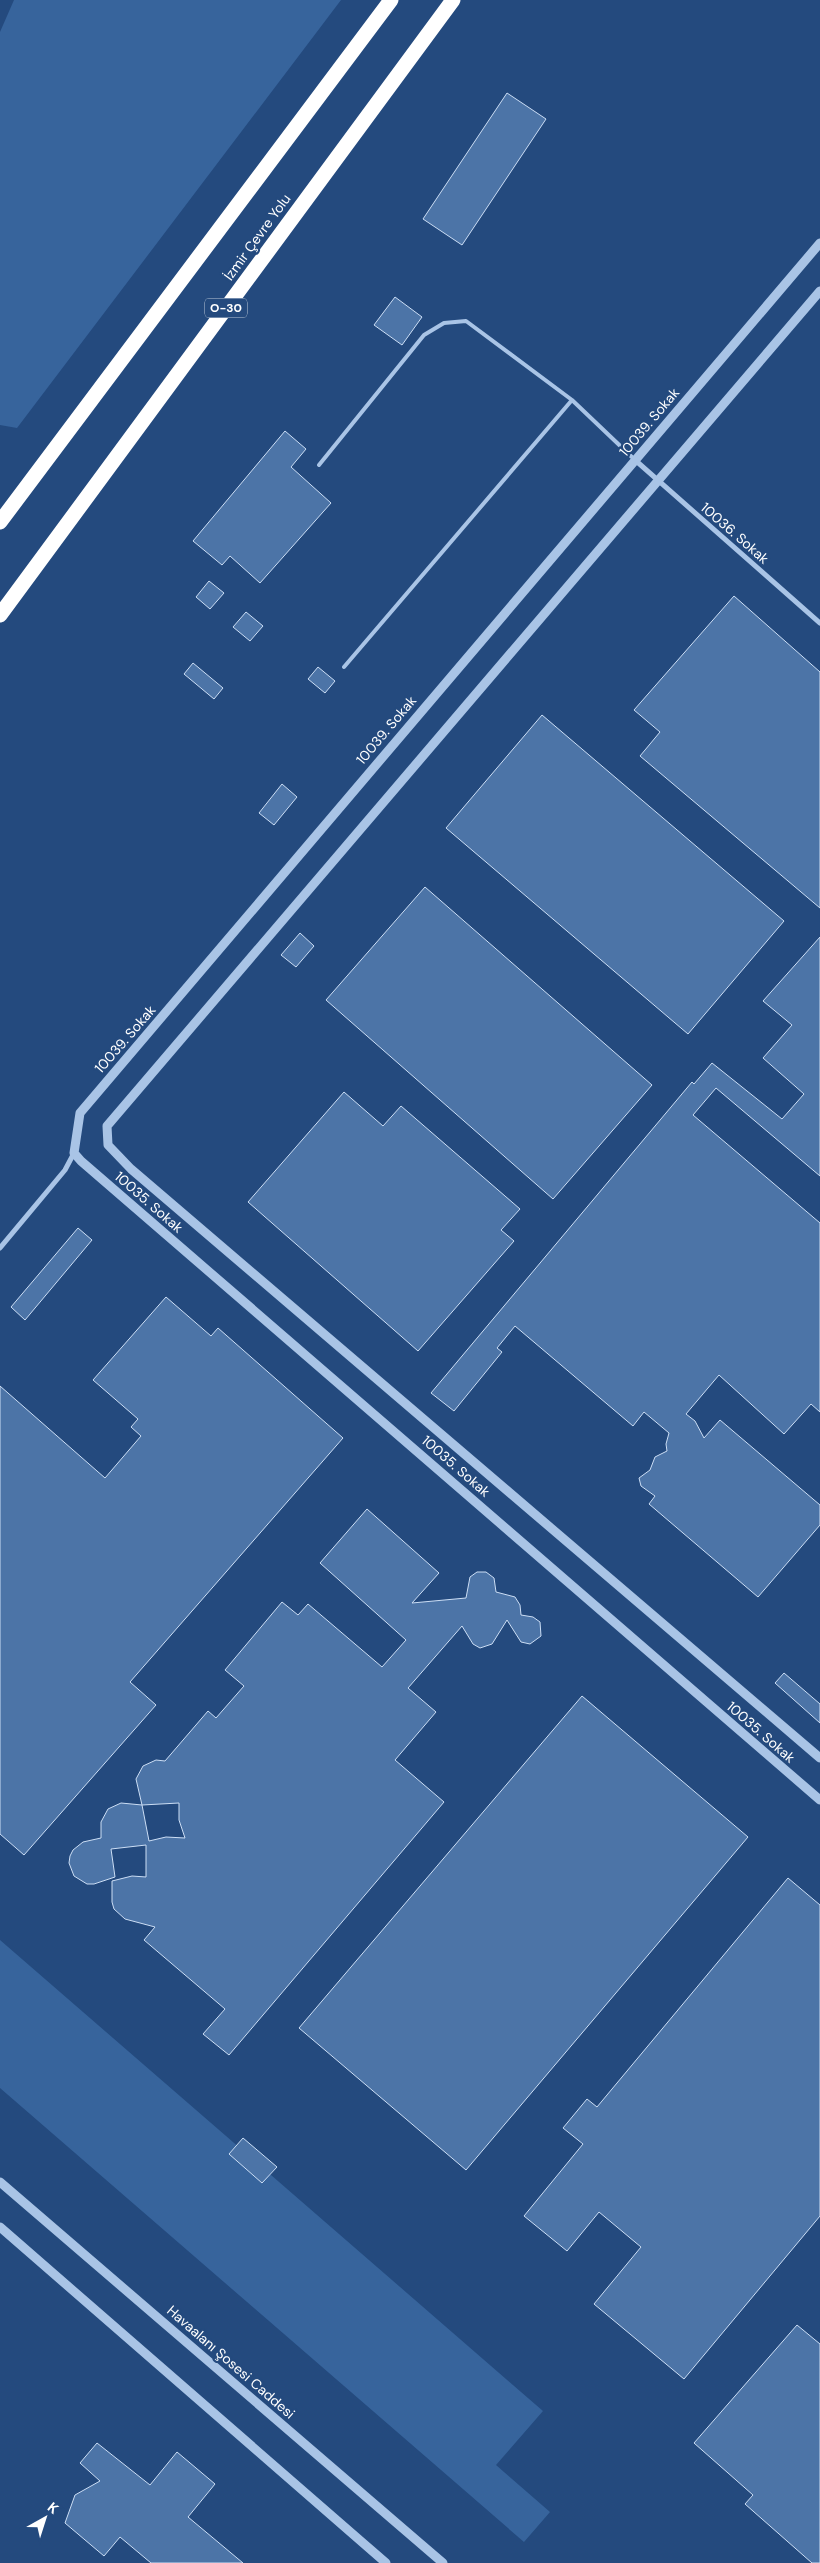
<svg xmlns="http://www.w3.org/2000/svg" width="820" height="2563" font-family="'DM Sans',sans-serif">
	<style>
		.green { fill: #37649c }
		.building { fill: #4c74a7; stroke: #ccdef5; fill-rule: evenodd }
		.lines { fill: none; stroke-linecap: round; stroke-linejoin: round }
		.service { stroke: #a9c4e6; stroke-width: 4 }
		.minor { stroke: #a9c4e6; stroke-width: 5 }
		.tertiary { stroke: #a9c4e6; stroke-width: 9 }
		.motorway { stroke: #fff; stroke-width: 15 }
		.labels { text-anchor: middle; stroke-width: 4.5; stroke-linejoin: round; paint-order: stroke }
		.shield { fill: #244a7e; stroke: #bdc9d8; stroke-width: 1 }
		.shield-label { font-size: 12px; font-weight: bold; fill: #fff }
		.street-label { font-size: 14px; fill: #fff; stroke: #244a7e }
	</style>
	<rect width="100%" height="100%" fill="#244a7e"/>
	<!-- green -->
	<path class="green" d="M14 0H341L17 428 0 425V32Z
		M0 1940 543 2411 496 2465 550 2512 524 2542 0 2088Z"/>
	<!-- building -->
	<path class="building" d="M507 93 546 119 462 245 423 219Z
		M395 297 422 317 402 345 374 325Z
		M285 431 306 449 291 467 331 503 260 583 230 556 222 565 193 541Z
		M209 581 224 593 210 609 196 597Z
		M734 596 820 672V908L640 756 660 732 634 710Z
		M246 612 263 626 250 641 233 627Z
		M193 663 223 688 214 699 184 674Z
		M318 667 335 681 325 693 308 679Z
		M542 715 784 921 688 1034 446 828Z
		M282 784 297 797 274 825 259 813Z
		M425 887 652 1085 553 1199 326 1000Z
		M300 933 314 946 296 967 281 955Z
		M820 937V1176L716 1088 693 1115 820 1223V1412L811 1404 784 1434 719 1375 686 1414 695 1421 704 1438 720 1420 820 1505V1525L758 1597 649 1504 655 1496 641 1486 639 1478 650 1470 655 1457 667 1451 666 1444 669 1433 644 1412 633 1426 515 1326 497 1348 502 1352 454 1411 431 1393 692 1082 694 1084 712 1063 782 1119 804 1094 763 1058 792 1025 763 1001Z
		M344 1092 383 1126 401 1106 520 1209 501 1230 514 1241 418 1351 248 1202Z
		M78 1228 92 1240 25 1320 11 1307Z
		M166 1297 211 1336 218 1328 343 1438 130 1682 156 1705 24 1855 0 1834V1386L105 1478 141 1436 131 1427 138 1419 93 1380Z
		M367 1509 439 1573 412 1603 466 1598 470 1577 477 1572H486L494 1578 496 1592 515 1597 520 1605 521 1615 533 1617 540 1622 541 1636 530 1644 521 1642 507 1620 492 1644 480 1648 473 1644 462 1626 408 1688 436 1712 395 1760 444 1802 229 2055 203 2034 225 2009 144 1940 155 1927 125 1919 114 1909 112 1902V1881L132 1876 146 1877V1845L111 1849 115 1877 94 1884H87L74 1876 69 1863 70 1856 73 1850 83 1842 101 1838V1822L108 1809 121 1803 142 1805 136 1779 143 1766 156 1760 165 1761 208 1711 216 1718 244 1686 225 1670 282 1602 298 1615 308 1604 382 1667 406 1640 320 1563ZM179 1803V1820L185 1838 166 1837 149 1841 142 1805Z
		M784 1673 820 1704V1723L775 1683Z
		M582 1696 748 1837 466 2170 299 2028Z
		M788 1878 820 1905V2216L684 2379 594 2304 641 2247 599 2212 567 2251 524 2216 583 2144 563 2128 587 2099 597 2107Z
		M243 2138 277 2167 262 2183 229 2154Z
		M797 2325 820 2344V2563H812L745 2504 753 2495 694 2443Z
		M97 2443 150 2485 177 2452 215 2484 188 2517 243 2563H151L120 2537 104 2556 65 2523 75 2495 100 2481 80 2463Z"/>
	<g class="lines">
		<!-- service -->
		<path class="service" d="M319 465 424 335 444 323 466 321 572 400 635 460
			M344 667 572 400"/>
		<!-- minor -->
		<path class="minor" d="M635 460 820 623
			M0 1248 65 1170 74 1153"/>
		<!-- tertiary -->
		<path class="tertiary" d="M820 243 80 1113 74 1153 81 1161 820 1800
			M820 291 107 1126 108 1145 131 1169 820 1758
			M0 2182 443 2563
			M0 2227 386 2563"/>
		<!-- motorway -->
		<path class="motorway" d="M0 522 391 0
			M0 615 453 0"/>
	</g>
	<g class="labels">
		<!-- shield labels -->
		<rect class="shield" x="205" y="298.5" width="42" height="19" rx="4"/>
		<g class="shield-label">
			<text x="226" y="312">O-30</text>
		</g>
		<!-- street labels -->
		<g class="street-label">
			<text transform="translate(257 237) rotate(-54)" y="5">İzmir Çevre Yolu</text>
			<text transform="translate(649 422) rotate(-50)" y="5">10039. Sokak</text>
			<text transform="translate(735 533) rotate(41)" y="5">10036. Sokak</text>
			<text transform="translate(386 730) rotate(-50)" y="5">10039. Sokak</text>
			<text transform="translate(125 1039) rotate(-49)" y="5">10039. Sokak</text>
			<text transform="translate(149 1202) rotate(41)" y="5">10035. Sokak</text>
			<text transform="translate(456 1466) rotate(41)" y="5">10035. Sokak</text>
			<text transform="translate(761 1732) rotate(41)" y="5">10035. Sokak</text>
			<text transform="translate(231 2362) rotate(41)" y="5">Havaalanı Şosesi Caddesi</text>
		</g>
	</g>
	<!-- north arrow -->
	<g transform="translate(45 2518) rotate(39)" stroke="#244a7e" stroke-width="4" paint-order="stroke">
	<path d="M0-4L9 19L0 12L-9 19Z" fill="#ffffff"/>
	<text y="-8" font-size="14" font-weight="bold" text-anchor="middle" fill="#ffffff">K</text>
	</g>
</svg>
